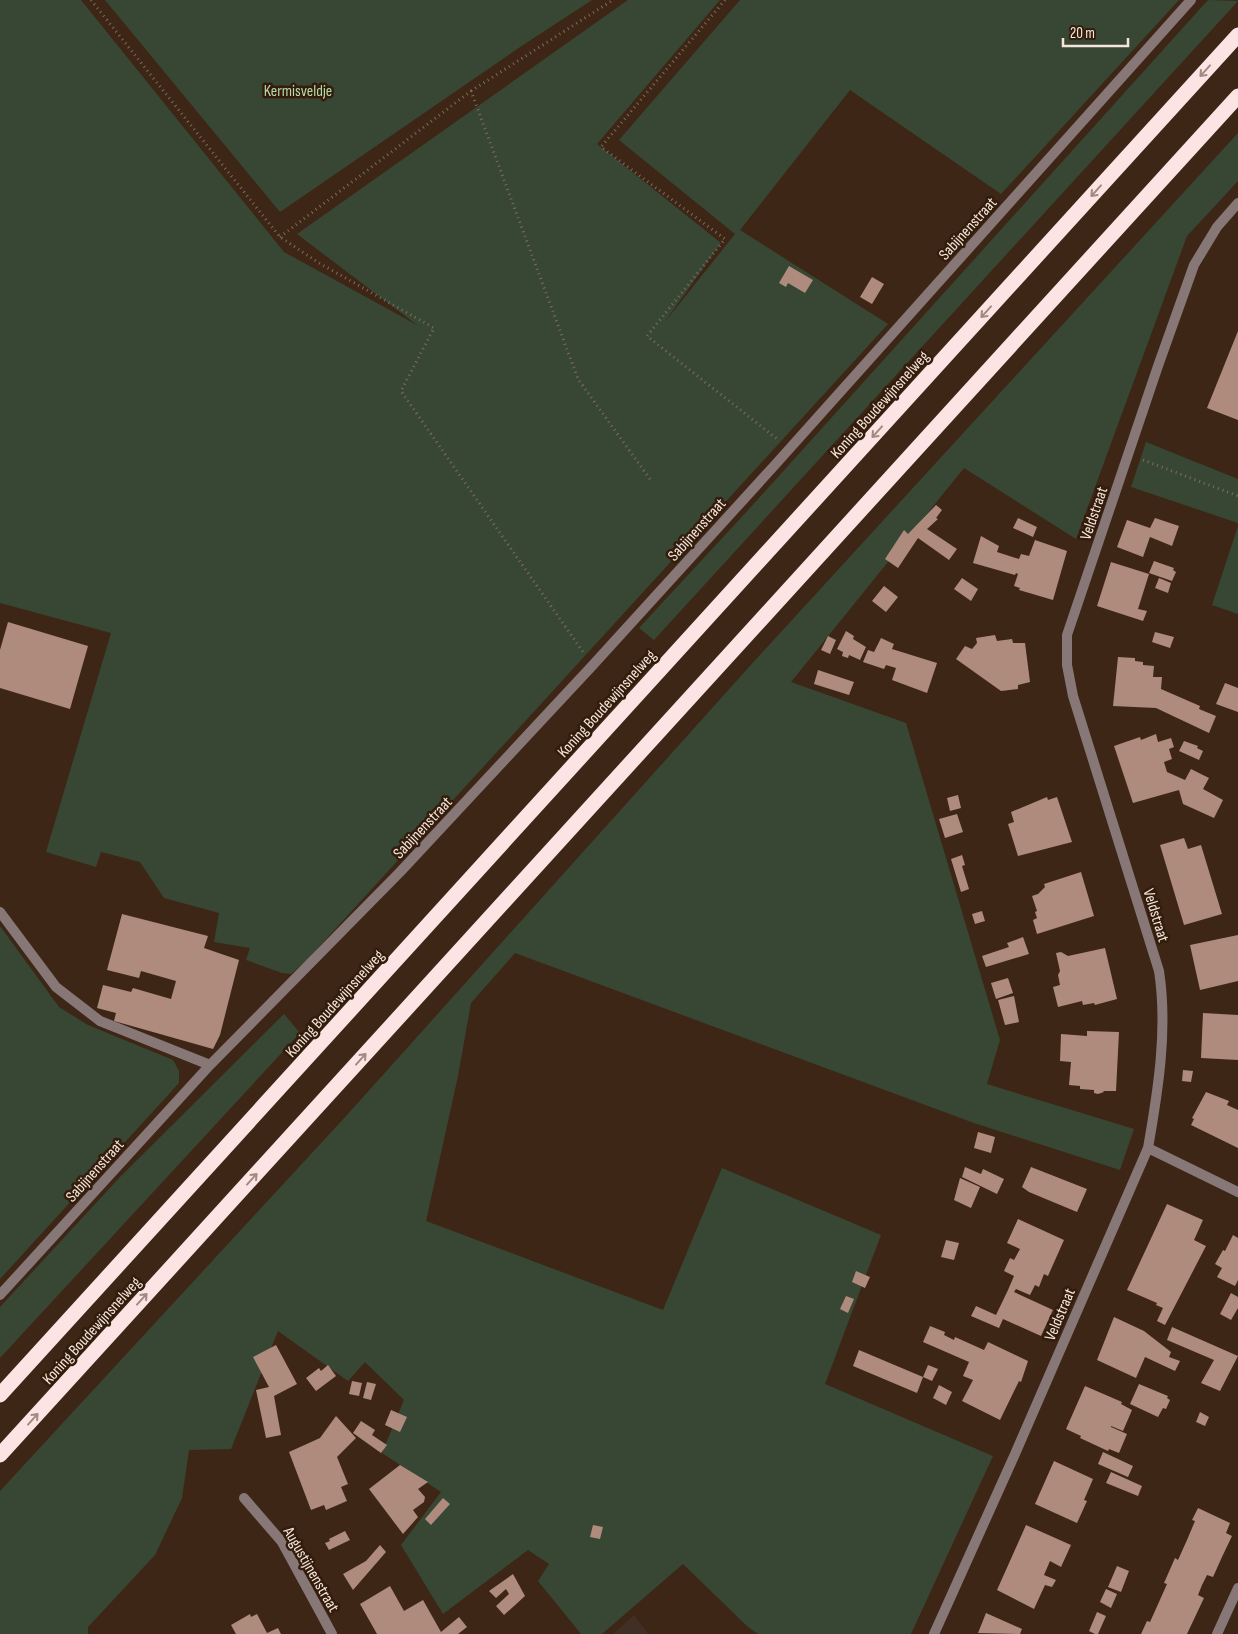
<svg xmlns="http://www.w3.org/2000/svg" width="1238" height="1634" font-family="'Sofia Sans Condensed',sans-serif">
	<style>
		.education { fill: #412f26 }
		.green { fill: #384734 }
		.building { fill: #af8b7e }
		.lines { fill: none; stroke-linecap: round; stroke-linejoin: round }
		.path { stroke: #806b5d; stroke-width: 3; stroke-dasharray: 1 4; stroke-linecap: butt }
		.minor { stroke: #877777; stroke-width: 10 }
		.motorway { stroke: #fce4e4; stroke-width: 15 }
		.oneway { stroke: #a28a83 }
		.labels { text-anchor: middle; stroke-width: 5; stroke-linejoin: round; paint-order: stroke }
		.park-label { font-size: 16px; fill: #b5dbaa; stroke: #331c0c }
		.street-label { font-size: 16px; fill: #f5e6db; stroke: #331c0c }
	</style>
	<rect width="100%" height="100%" fill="#3d2616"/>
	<!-- education -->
	<path class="education" d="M634 1615 648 1634H613Z"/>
	<!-- green -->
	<path class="green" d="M0 0H81L284 252 417 325 297 234 628 0H720L597 144 721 243 664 323 735 234 619 140 740 0H1179L1001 194 850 90 740 230 888 324 306 961 291 974 282 973 246 960 250 948 214 942 219 913 164 898 140 862 101 852 96 867 46 852 111 633 0 603Z
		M105 0H592L523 45 280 212Z
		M1208 0 1238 1 654 640 639 628 750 508Z
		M1238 133V181L1187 236 1076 539 964 468 791 682 906 723 1000 1040 987 1084 1134 1129 1120 1170 974 1123 515 953 471 1003 458 1076 426 1221 663 1310 722 1168 881 1235 825 1384 993 1456 911 1634H758L748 1627 683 1564 602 1634H581L538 1581 549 1564 528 1550 443 1614 401 1545 441 1492 382 1453 404 1400 365 1362 348 1381 278 1331 231 1449 189 1450 182 1498 155 1555 88 1627V1634H0V1491L347 1115 749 667Z
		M1146 442 1238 479V523L1131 487Z
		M1238 526V614L1212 605Z
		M0 926 59 1007 88 1025 173 1060 179 1071V1083L0 1279Z
		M284 1014 300 1033 0 1358V1307L120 1177Z"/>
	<!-- building -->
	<path class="building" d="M789 266 813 280 805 293 788 283 786 287 779 283Z
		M872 277 884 284 872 304 860 297Z
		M1238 331V420L1207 408Z
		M936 505 942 510 936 518 938 519 927 529 957 549 949 560 918 538 898 568 885 559 904 530 908 534Z
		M1018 518 1037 527 1033 537 1013 528Z
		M1155 518 1179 526 1172 546 1150 537 1143 557 1117 547 1127 520 1150 528Z
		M981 536 999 546 997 552 1019 559 1021 554 1029 556 1035 540 1067 551 1053 600 1019 590 1020 588 1014 586 1018 574 1016 573 1015 575 973 563Z
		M1154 561 1174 568 1173 570 1176 572 1172 581 1149 573Z
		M1111 562 1149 574 1138 609 1147 611 1143 621 1097 606Z
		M962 578 978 589 971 601 954 589Z
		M1159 578 1171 583 1168 593 1155 588Z
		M884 586 898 597 886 612 872 601Z
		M8 622 88 646 70 709 0 688V650Z
		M846 631 854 636 853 639 866 647 860 660 849 655 848 658 842 656 843 652 837 649Z
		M1155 632 1174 637 1170 648 1152 642Z
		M995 635 997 641 1012 639 1013 643H1025L1030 682 1018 685V689L1001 691 956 659 965 646 972 649 977 643 976 638Z
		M828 636 836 640 830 654 821 650Z
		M881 638 894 644 892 649 937 663 927 693 892 680 896 668 886 665 884 669 863 662 868 650 874 652Z
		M1118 657 1135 658V661L1143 662V665L1154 666 1153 677H1162L1161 689 1200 706 1199 709 1216 716 1209 733 1156 708 1113 706Z
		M818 670 854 682 849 695 814 684Z
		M1225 683 1238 688V712L1216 704Z
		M1156 734 1158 742 1171 738 1174 747 1169 749 1172 759 1164 762 1167 772 1185 780 1191 769 1209 778 1203 789 1223 800 1214 818 1183 804 1179 790 1133 803 1114 746 1140 737 1141 740Z
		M1184 741 1198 746 1197 748 1203 751 1199 760 1179 751Z
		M958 795 961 808 950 811 947 798Z
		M1047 797 1048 800 1057 797 1072 842 1018 856 1008 824 1014 822 1011 812Z
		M957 814 963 832 945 838 939 819Z
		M1184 838 1188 849 1201 845 1222 914 1184 925 1160 845Z
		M962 855 965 865 962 866 969 889 961 892 951 859Z
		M1081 872 1094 916 1037 934 1033 920 1037 918 1035 912 1037 911 1032 896 1038 894 1045 887 1044 884Z
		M982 911 985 921 975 924 972 914Z
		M122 914 208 936 204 948 239 960 220 1035 213 1049 114 1021 116 1013 97 1008 103 985 131 992 133 988 171 999 176 981 141 971 139 978 107 970Z
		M1238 935V981L1200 990 1190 945Z
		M1023 937 1029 954 986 967 982 956 1009 947 1007 943Z
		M1105 948 1117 999 1095 1005 1094 1003 1083 1005 1082 1001 1058 1007 1053 987 1060 985 1058 975 1060 971 1056 953 1061 952 1068 956Z
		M1008 978 1013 993 996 999 991 983Z
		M1014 996 1019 1022 1005 1025 998 1000Z
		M1203 1013 1238 1015V1060L1201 1058Z
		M1087 1031 1119 1032 1116 1091H1103L1104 1092 1098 1094 1094 1093V1090L1080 1089V1086L1069 1085 1071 1062 1060 1061 1061 1034 1087 1036Z
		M1183 1070 1193 1071 1191 1082 1182 1081Z
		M1206 1092 1229 1101 1227 1105 1238 1110V1148L1191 1125 1194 1119 1192 1118Z
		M978 1132 995 1137 991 1153 974 1148Z
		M965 1167 981 1174 983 1169 1004 1179 997 1194 962 1177Z
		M1031 1167 1087 1189 1077 1212 1029 1192 1022 1187Z
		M960 1178 980 1187 971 1208 954 1200Z
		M1167 1204 1203 1220 1194 1240 1206 1246 1165 1325 1157 1321 1163 1308 1156 1305 1157 1303 1127 1290Z
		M1018 1219 1064 1240 1048 1276 1044 1274 1039 1287 1035 1285 1030 1295 1016 1289 1014 1292 1053 1310 1041 1336 1003 1319 999 1328 971 1316 976 1306 996 1315 1008 1290 1014 1276 1004 1271 1010 1258 1014 1260 1020 1249 1007 1243Z
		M1233 1235 1238 1238V1280L1235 1286 1217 1277 1222 1268 1215 1264 1223 1250 1225 1251Z
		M946 1240 959 1243 954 1260 941 1257Z
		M856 1271 870 1277 865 1288 852 1282Z
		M1231 1293 1238 1297V1308L1231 1320 1220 1314Z
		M846 1296 854 1299 848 1313 840 1309Z
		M1114 1317 1144 1331 1171 1352 1169 1357 1180 1361 1175 1371 1145 1357 1136 1378 1097 1360Z
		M930 1326 945 1332 944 1335 954 1340 955 1337 984 1350 988 1342 1028 1361 1021 1382 1019 1381 1000 1420 962 1401 973 1380 963 1376 969 1362 923 1342Z
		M1172 1327 1238 1356 1220 1391 1201 1383 1214 1360 1167 1340Z
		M276 1345 297 1384 274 1396 281 1435 266 1438 256 1390 269 1387 253 1357Z
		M859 1350 923 1377 917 1393 853 1366Z
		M328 1365 336 1376 316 1391 306 1378 319 1368 321 1371Z
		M928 1365 938 1369 932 1381 923 1377Z
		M352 1381 362 1383 359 1396 349 1394Z
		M367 1382 376 1384 371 1400 363 1398Z
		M1139 1384 1168 1396 1167 1398 1170 1400 1166 1409 1163 1408 1158 1417 1130 1404Z
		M939 1385 952 1392 946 1405 933 1398Z
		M1085 1386 1122 1402 1121 1404 1132 1410 1123 1431 1111 1426V1427L1127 1434 1119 1453 1109 1449 1108 1451 1080 1438 1081 1436 1066 1429Z
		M391 1410 407 1417 400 1432 385 1425Z
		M1200 1412 1209 1417 1205 1426 1196 1422Z
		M336 1416 356 1438 337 1457 348 1484 341 1487 347 1501 326 1510 324 1505 311 1510 289 1452 320 1438Z
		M361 1421 375 1430 372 1435 387 1445 381 1453 353 1433Z
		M1103 1452 1133 1466 1128 1477 1098 1464Z
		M1054 1461 1093 1479 1084 1500 1087 1501 1077 1523 1035 1504Z
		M400 1465 428 1482 418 1489 425 1497 424 1502 413 1510 418 1517 403 1534 369 1489Z
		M1111 1472 1142 1486 1138 1496 1106 1483Z
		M443 1498 450 1504 431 1525 425 1519Z
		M1198 1508 1230 1523 1226 1533 1232 1536 1222 1557 1213 1577 1207 1575 1202 1585 1198 1595 1204 1598 1187 1634H1141L1147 1621 1150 1622 1159 1602 1167 1584 1164 1583 1175 1558 1178 1560 1187 1540 1195 1521 1192 1520Z
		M593 1525 603 1527 600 1539 590 1537Z
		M1026 1525 1071 1545 1061 1567 1050 1561 1044 1575 1056 1580 1052 1587 1045 1585 1034 1609 997 1590Z
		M345 1531 350 1540 329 1550 325 1543 330 1541 329 1539Z
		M380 1545 386 1552 353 1590 343 1574 366 1561Z
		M1117 1566 1129 1571 1121 1592 1108 1587Z
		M513 1574 525 1596 504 1615 496 1606 509 1594 506 1589 496 1598 489 1591Z
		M390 1586 404 1611 423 1600 441 1632 459 1617 467 1627 458 1634H377L360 1604Z
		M1106 1589 1117 1594 1111 1608 1100 1602Z
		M1097 1612 1106 1616 1098 1634H1095L1089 1631Z
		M986 1613 1022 1629 1020 1634 978 1633Z
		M250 1614 251 1617 257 1614 267 1633 278 1628 281 1634H236L231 1625Z"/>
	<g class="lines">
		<!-- path -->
		<path class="path" d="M91 0 280 237 319 263 434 328 401 391 583 652
			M725 0 601 147 725 239 647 336 777 439
			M471 91 613 0
			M280 237 471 91 578 379 652 482
			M1143 460 1238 496"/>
		<!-- minor -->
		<path class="minor" d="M0 912 56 987 100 1021 210 1065
			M1148 1148 1238 1192
			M0 1295 210 1065 401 871 592 666 774 466 1191 0
			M244 1498 282 1542 332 1634
			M934 1634 1015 1454 1148 1148C1158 1091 1168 1029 1159 971L1073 696 1067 665V635L1158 366 1194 265 1217 227 1238 203
			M1217 1634 1238 1588"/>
		<!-- motorway -->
		<path class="motorway" d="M0 1395 1238 35
			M0 1455 1238 96"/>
	</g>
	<!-- one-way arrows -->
	<defs><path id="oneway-shaft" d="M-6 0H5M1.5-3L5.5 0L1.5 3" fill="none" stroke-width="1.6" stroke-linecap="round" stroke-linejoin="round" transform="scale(1.25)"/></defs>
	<g class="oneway">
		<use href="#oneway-shaft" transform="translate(1205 71) rotate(132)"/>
		<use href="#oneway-shaft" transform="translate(1096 191) rotate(132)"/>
		<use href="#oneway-shaft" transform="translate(986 312) rotate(132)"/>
		<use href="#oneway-shaft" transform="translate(877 432) rotate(132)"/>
		<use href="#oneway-shaft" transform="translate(361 1059) rotate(-48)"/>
		<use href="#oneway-shaft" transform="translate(252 1179) rotate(-48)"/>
		<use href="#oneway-shaft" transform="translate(142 1299) rotate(-48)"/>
		<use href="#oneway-shaft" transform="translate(33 1419) rotate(-48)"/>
	</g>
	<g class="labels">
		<!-- park labels -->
		<g class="park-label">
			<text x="298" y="96">Kermisveldje</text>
		</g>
		<!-- street labels -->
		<g class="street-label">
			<text transform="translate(967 228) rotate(-48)" y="6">Sabijnenstraat</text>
			<text transform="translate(879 404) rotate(-48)" y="6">Koning Boudewijnsnelweg</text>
			<text transform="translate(1093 513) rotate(-71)" y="6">Veldstraat</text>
			<text transform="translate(696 529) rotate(-48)" y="6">Sabijnenstraat</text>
			<text transform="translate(606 703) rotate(-48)" y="6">Koning Boudewijnsnelweg</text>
			<text transform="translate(422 827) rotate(-47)" y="6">Sabijnenstraat</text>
			<text transform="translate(1157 915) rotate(73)" y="6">Veldstraat</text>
			<text transform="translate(334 1003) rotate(-48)" y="6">Koning Boudewijnsnelweg</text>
			<text transform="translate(94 1170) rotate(-48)" y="6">Sabijnenstraat</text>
			<text transform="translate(1059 1314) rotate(-67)" y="6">Veldstraat</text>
			<text transform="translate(91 1330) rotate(-48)" y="6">Koning Boudewijnsnelweg</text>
			<text transform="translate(312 1569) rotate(60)" y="6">Augustijnenstraat</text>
		</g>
	</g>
	<!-- scale -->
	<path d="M1063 38v8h65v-8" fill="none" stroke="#f5e6db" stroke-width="2.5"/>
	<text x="1070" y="38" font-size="15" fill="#f5e6db" stroke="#331c0c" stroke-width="4" paint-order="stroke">20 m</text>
</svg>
